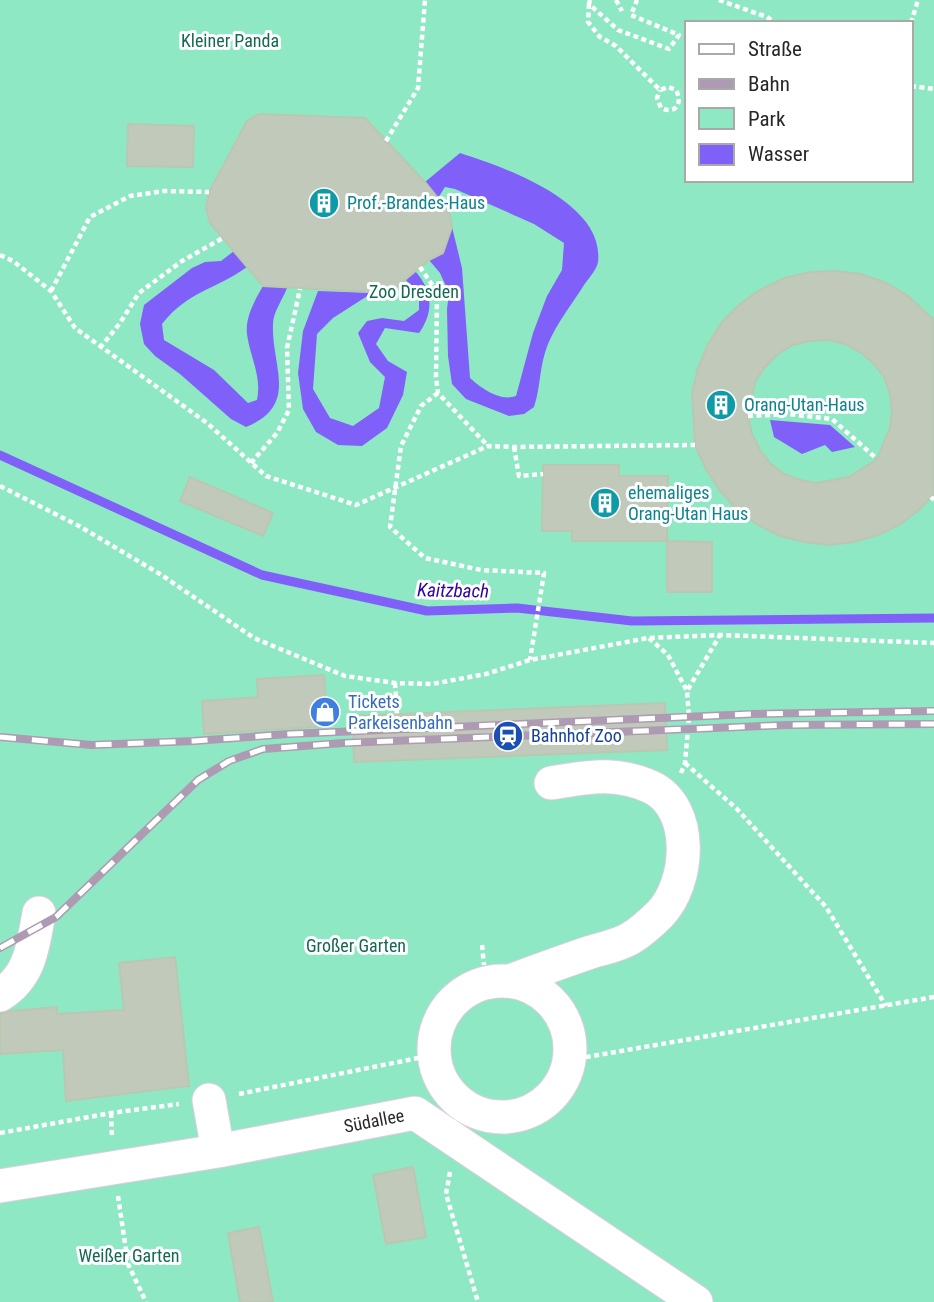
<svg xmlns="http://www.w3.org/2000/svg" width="934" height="1302" font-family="'Roboto Condensed',sans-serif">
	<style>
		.green { fill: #8ee8c4; fill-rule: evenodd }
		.water { fill: #7f60f8 }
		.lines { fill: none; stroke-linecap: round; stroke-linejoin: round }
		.stream { stroke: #7f60f8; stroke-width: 9 }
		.building { fill: #c1caba; stroke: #bac7b1; stroke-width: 2; fill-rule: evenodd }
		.minor-casing { stroke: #ddcce2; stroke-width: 35 }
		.path { stroke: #fff; stroke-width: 4.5; stroke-dasharray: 5 3.5; stroke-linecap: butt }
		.minor { stroke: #fff; stroke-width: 33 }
		.rail-casing { stroke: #af9ab4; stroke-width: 8 }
		.rail { stroke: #fff; stroke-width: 5; stroke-dasharray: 16; stroke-linecap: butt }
		.labels { text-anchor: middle; stroke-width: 6; stroke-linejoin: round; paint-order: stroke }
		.park-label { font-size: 18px; fill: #136952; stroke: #fff }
		.culture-label { font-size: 18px; fill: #0d838f; stroke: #fff; text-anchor: start }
		.shop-label { font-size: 18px; fill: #366cbe; stroke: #fff; text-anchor: start }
		.transit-label { font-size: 18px; fill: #164399; stroke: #fff; text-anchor: start }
		.street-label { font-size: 18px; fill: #272727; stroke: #fff }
		.water-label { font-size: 19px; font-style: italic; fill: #3002a1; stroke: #fff }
	</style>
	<rect width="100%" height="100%" fill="#e1ecd7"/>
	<!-- green -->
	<path class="green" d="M0 0H934V1302H0ZM687 23H911V180H687Z"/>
	<!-- water -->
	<path class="water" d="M460 153C504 167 605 202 598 262 597 269 589 278 584 285 572 304 557 323 548 344 539 366 541 386 534 407L524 414 509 416 466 399 452 384 448 356 447 309 449 293 440 273 429 260 452 227 462 268 470 378C481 388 500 402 516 396L533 333 547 296 562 270 564 243 534 224 455 189 445 187 438 198 425 182Z
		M234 251 247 267C215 290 188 291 162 324L164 340 214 370 248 403 257 400C262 376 250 357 247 334 245 317 255 300 263 286L287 288C283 299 273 312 273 324 271 366 300 405 246 427L231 419 180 374 155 356 144 344 140 324 144 305 192 268 205 262 221 261Z
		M415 271C433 291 434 312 419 333L385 328 376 344 388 361 407 372 403 395 387 428 362 446 338 445 316 432 303 409 298 373 303 331 318 291 372 293 333 318 317 334 313 389 330 418 353 426 379 408 385 377 370 362 358 333 367 321 382 318 404 321 419 310V297L406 280Z
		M770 420 830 425 855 447 832 452 825 445 802 454 774 437Z"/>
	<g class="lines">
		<!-- stream -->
		<path class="stream" d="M0 455 262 575 427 611 517 608 632 621 934 618"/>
	</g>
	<!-- building -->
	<path class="building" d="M259 114 365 118 425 182 449 212 452 227 443 253 429 260 389 293 263 286 210 223 206 208 209 192 247 121Z
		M128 124 194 126 193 167 127 166Z
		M836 271 861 274 886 283 907 295 934 320V494L921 508 901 524 878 535 854 542 829 545 804 542 780 536 758 525 737 510 720 491 706 469 695 445 692 393 698 368 708 344 722 322 740 304 761 289 785 278 810 272ZM828 340 845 344 860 352 873 363 884 377 890 394 892 411 890 428 877 459 849 477 816 483 800 480 784 474 771 464 760 450 752 434 748 416 755 382 765 367 778 354 793 345 810 341Z
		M543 465H619V476H668L667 541H572V531H542Z
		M190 477 273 513 263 536 180 501Z
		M667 541 712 542V592H667Z
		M324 675 328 726 204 734 202 701 258 697 257 679Z
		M665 703 667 750 354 762 353 716Z
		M175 957 189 1086 66 1101 63 1050 0 1054V1014L11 1011 57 1007V1014L124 1010 119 963Z
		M413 1167 426 1237 386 1244 373 1175Z
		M259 1227 273 1302H240L228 1233Z"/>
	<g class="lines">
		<!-- minor casing -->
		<g class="minor-casing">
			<path id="minor" d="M434 1049a68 68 0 1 1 136 0a68 68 0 1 1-136 0Z
				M510 981C537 971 564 961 591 952 604 948 620 945 631 938 641 932 652 922 660 914 690 883 695 808 651 787 616 771 587 777 551 783
				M0 995C31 976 33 945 39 913
				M209 1100 218 1151
				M0 1186 218 1151 415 1113 696 1302"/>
		</g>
		<!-- path -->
		<path class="path" d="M590 0 589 4 618 30 669 49 679 35 631 15 637 0
			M616 0 622 11
			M719 0 767 17 776 23
			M589 4 588 22 600 37 616 46 660 90 668 87 676 90C683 103 676 115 661 108L657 98 660 90
			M911 23 918 0
			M911 86 934 89
			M386 141 418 88 425 0
			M0 255 13 261 51 291 75 328 207 423 266 476 356 505 488 446 514 447 695 445
			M420 267 437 292 436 377 438 393 488 446
			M51 291 90 217 130 196 164 191 209 192
			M100 348 120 323 139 293 182 261 223 238
			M438 393 421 406 401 446 390 527 425 558 481 570 544 573 530 660
			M748 416 789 414 832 419 877 459
			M514 447 519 476 543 474
			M251 463 277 433 289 410 287 348 300 289
			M0 486 79 526 160 574 254 638 345 676 395 683 432 684 486 674 530 660 648 638 720 635 934 643
			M931 497 934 500
			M649 638 668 655 687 691
			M395 683 397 714
			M685 763 737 809 826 907 886 1006
			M681 773 685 763 689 717 687 691 720 635
			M482 945 484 965
			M569 1060 934 997
			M239 1094 433 1055
			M111 1113 112 1138
			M0 1133 111 1113 179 1104
			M450 1172 446 1194 478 1302
			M118 1196 128 1264 146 1302"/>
		<!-- minor -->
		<use href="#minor" class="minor"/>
		<!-- rail casing -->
		<g class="rail-casing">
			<path id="rail" d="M0 737 92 745 194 741 289 734 753 714 934 711
				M0 948 56 917 198 780 229 761 263 749 343 743 788 725 934 724"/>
		</g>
		<!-- rail -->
		<use href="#rail" class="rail"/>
	</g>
	<!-- icons -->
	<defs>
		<g id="building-disc" transform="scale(1.575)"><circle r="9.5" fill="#0f9aa8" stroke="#fff"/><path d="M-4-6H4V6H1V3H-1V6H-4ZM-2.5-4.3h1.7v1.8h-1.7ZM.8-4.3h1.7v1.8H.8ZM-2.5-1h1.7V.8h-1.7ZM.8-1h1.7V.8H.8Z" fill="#fff"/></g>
		<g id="shop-disc" transform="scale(1.575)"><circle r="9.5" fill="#3f7fe0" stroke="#fff"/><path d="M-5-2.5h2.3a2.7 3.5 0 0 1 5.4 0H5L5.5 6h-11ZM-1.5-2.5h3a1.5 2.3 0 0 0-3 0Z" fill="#fff"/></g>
		<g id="station-disc" transform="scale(1.575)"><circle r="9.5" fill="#1a4fb4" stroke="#fff"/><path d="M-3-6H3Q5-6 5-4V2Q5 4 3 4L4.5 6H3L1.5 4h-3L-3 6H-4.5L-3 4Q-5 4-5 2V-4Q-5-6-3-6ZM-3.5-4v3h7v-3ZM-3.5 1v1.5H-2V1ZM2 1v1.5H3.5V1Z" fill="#fff"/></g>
	</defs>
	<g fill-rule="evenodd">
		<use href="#building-disc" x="324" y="203"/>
		<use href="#building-disc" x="721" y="405"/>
		<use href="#building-disc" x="605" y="503"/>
		<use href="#shop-disc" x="325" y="712"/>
		<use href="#station-disc" x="508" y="736"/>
	</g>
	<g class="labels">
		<!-- park labels -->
		<g class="park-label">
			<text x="230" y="47">Kleiner Panda</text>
			<text x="414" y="298">Zoo Dresden</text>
			<text x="356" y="952">Großer Garten</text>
			<text x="129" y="1262">Weißer Garten</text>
		</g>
		<!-- culture labels -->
		<g class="culture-label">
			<text x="347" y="209">Prof.-Brandes-Haus</text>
			<text x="744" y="411">Orang-Utan-Haus</text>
			<text x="628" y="499">ehemaliges<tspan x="628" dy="21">Orang-Utan Haus</tspan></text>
		</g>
		<!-- shop labels -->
		<g class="shop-label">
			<text x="348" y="708">Tickets<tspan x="348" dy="21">Parkeisenbahn</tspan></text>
		</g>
		<!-- transit labels -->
		<g class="transit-label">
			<text x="531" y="742">Bahnhof Zoo</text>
		</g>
		<!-- street labels -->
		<g class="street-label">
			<text transform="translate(374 1121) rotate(-11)" y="6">Südallee</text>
		</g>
		<!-- water labels -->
		<g class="water-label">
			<text transform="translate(453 590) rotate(1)" y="7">Kaitzbach</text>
		</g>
	</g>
	<!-- legend -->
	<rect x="685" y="21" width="228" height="161" fill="#ffffff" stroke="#a9a9a9" stroke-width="2"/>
	<rect x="699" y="44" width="35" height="10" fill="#ffffff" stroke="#a9a9a9" stroke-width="2"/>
	<text x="748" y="56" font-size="21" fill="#272727">Straße</text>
	<rect x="699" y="79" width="35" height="10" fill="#af9ab4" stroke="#a9a9a9" stroke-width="2"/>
	<text x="748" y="91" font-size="21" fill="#272727">Bahn</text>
	<rect x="699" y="108" width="35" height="21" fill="#8ee8c4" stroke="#a9a9a9" stroke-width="2"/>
	<text x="748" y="126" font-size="21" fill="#272727">Park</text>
	<rect x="699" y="144" width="35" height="21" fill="#7f60f8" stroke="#a9a9a9" stroke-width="2"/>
	<text x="748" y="161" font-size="21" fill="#272727">Wasser</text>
</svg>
